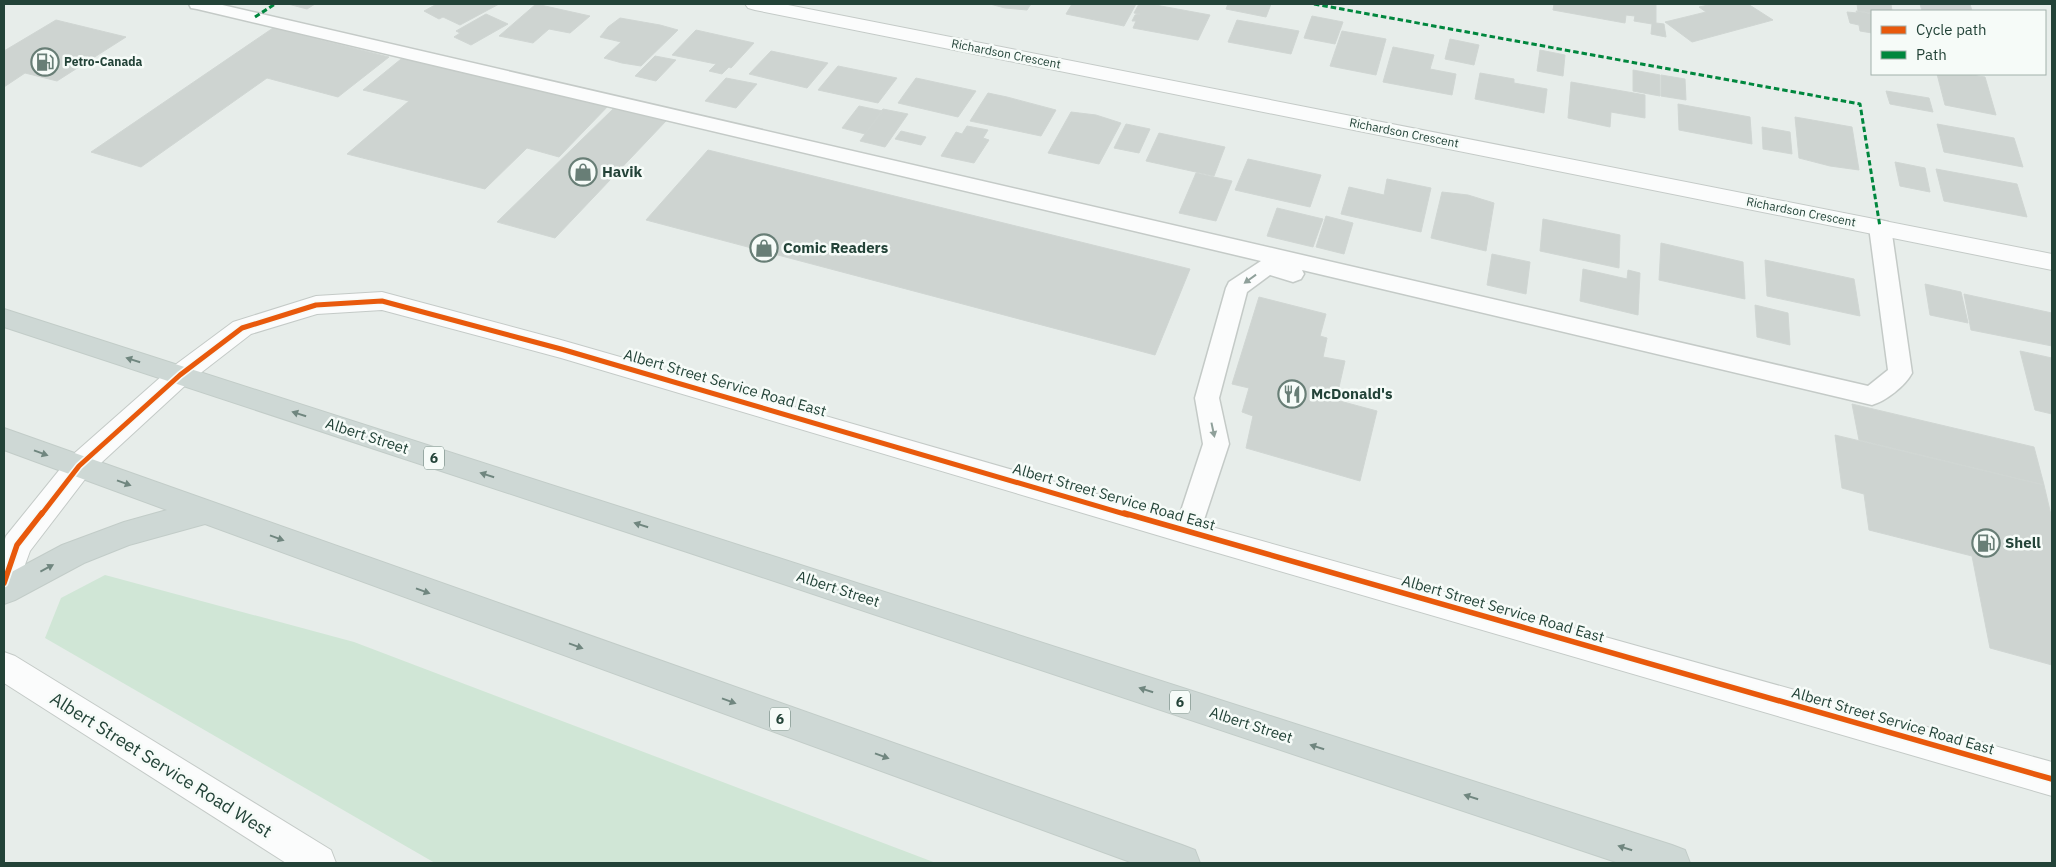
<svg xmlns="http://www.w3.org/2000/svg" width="2056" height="867" font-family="'IBM Plex Sans',sans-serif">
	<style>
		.green { fill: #d0e6d6 }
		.building { fill: #ced4d1; stroke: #d0d6d3 }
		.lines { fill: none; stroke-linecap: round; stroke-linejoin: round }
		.lane-casing { stroke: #c4cac7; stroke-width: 3 }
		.street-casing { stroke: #c4cac7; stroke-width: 2 }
		.primary-casing { stroke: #c2ccc8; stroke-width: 2 }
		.lane { fill: #fbfcfc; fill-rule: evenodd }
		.street { fill: #fbfcfc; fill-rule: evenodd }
		.primary { fill: #ced8d5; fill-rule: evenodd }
		.quiet { stroke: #00873e; stroke-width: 3; stroke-dasharray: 5.5 3; stroke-linecap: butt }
		.cycleway-far1-casing { stroke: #f6fbf8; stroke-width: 8 }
		.cycleway-casing { stroke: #f6fbf8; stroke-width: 9 }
		.cycleway-far1 { stroke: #e8590c; stroke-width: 5 }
		.cycleway { stroke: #e8590c; stroke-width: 5.5 }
		.oneway { fill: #8fa09a }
		.oneway2 { fill: #70867f }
		.labels { text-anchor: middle; stroke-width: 5; stroke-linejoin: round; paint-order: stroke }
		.far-street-label { font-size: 12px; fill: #234338; stroke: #f6fbf8 }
		.far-poi-label { font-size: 12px; font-weight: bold; fill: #234338; stroke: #f6fbf8; text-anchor: start }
		.shield { fill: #f6fbf8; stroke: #627a72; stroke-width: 1 }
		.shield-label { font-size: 14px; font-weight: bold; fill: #234338 }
		.poi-label { font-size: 15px; font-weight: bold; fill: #234338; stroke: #f6fbf8; text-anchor: start }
		.street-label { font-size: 15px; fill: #234338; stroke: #f6fbf8 }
		.near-street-label { font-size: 18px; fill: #234338; stroke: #f6fbf8 }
	</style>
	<rect width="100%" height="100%" fill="#e7edea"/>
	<!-- green -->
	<path class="green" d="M105 575 354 642 936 863H435L45 638 61 598Z"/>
	<!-- building -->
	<path class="building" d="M288 4H315L307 9Z
		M437 4H499L460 25 443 17 439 19 424 11Z
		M536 4 590 16 570 33 549 29 533 43 499 36Z
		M990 4H1031L1027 10 1005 8Z
		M1072 4H1136L1124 26 1066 14Z
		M1139 4H1150L1210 15 1198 40 1133 28 1136 21H1132L1135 15 1140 14 1134 13Z
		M1228 4H1271L1266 17 1226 9Z
		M1554 4 1656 5V23L1664 24 1666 37 1651 34 1652 24 1634 21 1635 16 1626 15 1625 23 1553 10Z
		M1713 4H1748L1773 20 1692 42 1665 22 1706 12 1699 7Z
		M1857 4H1891L1892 11H1872V13L1858 11Z
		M1920 4H1970L1972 11H1922Z
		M1856 11 1872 14V33L1860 31 1859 25 1850 23 1847 12 1857 13Z
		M486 14 508 24 471 45 454 37 460 33 456 31Z
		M1312 16 1343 22 1335 44 1304 38Z
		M620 18 660 25 678 30 641 66 622 63 604 58 621 42 600 37 608 27Z
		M56 20 126 37 57 81 25 73 4 87V51Z
		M1237 20 1299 31 1291 54 1228 42Z
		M273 28 389 57 338 97 267 78 141 167 91 152Z
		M696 30 754 43 731 68 729 67 722 74 709 71 716 64 672 55Z
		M1342 31 1386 39 1376 75 1330 66Z
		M1450 39 1479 45 1474 65 1445 59Z
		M1393 47 1434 55 1430 69 1456 74 1452 95 1383 82Z
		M1540 50 1565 55 1563 76 1537 71Z
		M771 51 828 63 807 88 749 74Z
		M406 55 611 103 559 157 527 148 485 189 347 154 409 101 363 90Z
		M655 56 676 60 656 81 635 76Z
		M838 66 897 78 878 103 818 90Z
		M1633 70 1660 75V96L1633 91Z
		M1480 73 1514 79V83L1547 89 1544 113 1475 99Z
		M1937 74H1965L1985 77 1996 115 1945 105Z
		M1661 75 1685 79 1686 100 1661 96Z
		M726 78 757 84 736 108 705 101Z
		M916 78 976 91 958 117 898 103Z
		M1571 82 1645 95V118L1611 112 1610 127 1568 118Z
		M1886 91 1929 98 1933 112 1890 104Z
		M988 93 1007 97 1056 110 1041 136 970 121Z
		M1678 104 1750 117 1752 144 1679 130Z
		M859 106 883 111 865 134 842 128Z
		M613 109 666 121 555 238 497 222Z
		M883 109 908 114 885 147 860 141Z
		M1071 112 1096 115 1121 123 1099 164 1048 153Z
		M1795 117 1852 127 1859 170 1830 166 1799 158Z
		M1126 124 1150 129 1139 153 1114 148Z
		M1937 124 2014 138 2023 167 1944 152Z
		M967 126 988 130 983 138 989 140 974 163 941 156 956 132 962 134Z
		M1762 127 1790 132 1792 154 1763 149Z
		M901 131 926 137 921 145 895 139Z
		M1159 133 1225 147 1214 176 1146 161Z
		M708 150 1190 269 1155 355 646 220Z
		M1248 159 1321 175 1310 207 1235 190Z
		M1895 162 1925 168 1930 192 1900 186Z
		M1936 169 2017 184 2027 217 1944 201Z
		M1196 173 1232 181 1216 221 1179 213Z
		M1387 179 1431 188 1421 232 1341 214 1349 187 1384 195Z
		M1442 192 1468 195 1494 203 1486 251 1431 238Z
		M1277 208 1323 219 1313 247 1267 236Z
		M1326 216 1353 223 1344 254 1316 247Z
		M1543 219 1620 235 1619 268 1540 251Z
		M1661 243 1743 262 1745 299 1659 280Z
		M1492 254 1530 262 1526 294 1487 285Z
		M1765 260 1854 279 1860 316 1767 296Z
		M1583 269 1627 279 1628 270 1640 273 1638 315 1580 301Z
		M1925 284 1961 292 1968 323 1930 315Z
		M1964 294 2052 313V346L1971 330Z
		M1259 297 1326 314 1320 336 1327 338 1323 357 1345 361 1336 400 1377 411 1360 481 1246 448 1253 416 1242 412 1249 388 1232 384Z
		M1755 305 1788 313 1790 345 1757 337Z
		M2020 351 2052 358V414L2035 410Z
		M1852 404 2034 447 2044 485 1859 440Z
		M1835 435 2044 485 2052 519V665L1990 648 1972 556 1869 530 1864 494 1842 488Z"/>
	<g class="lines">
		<!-- lane casing -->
		<g class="lane-casing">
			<path id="lane" d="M189 4H218L1868 386 1888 370 1869 227 1872 222 1880 220 1888 222 1891 227 1912 373C1905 386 1886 401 1872 405L1302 270 1304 274 1301 279 1293 282 1270 275 1247 292 1219 398 1229 444 1200 532 1196 540 1187 543 1178 540 1174 532 1203 444 1195 398 1226 288 1229 282 1261 261 197 9 191 8Z"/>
		</g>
		<!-- street casing -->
		<g class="street-casing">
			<path id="street" d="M745 4H783L2052 254V270L755 10 748 8Z
				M382 292 561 340 1187 520 2052 762V796L1187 544 561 358 382 310 317 314 251 334 189 382 89 474 30 551 15 592 4 596V542L6 536 69 458 171 368 233 322 316 296Z
				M4 652 15 656 331 850 336 863H286L4 683Z"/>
		</g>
		<!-- primary casing -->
		<g class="primary-casing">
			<path id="primary" d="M4 309 1672 845 1685 850 1690 863H1619L687 552 4 327Z
				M4 428 1182 845 1195 850 1200 863H1133L205 524 129 545 84 563 15 600 4 604V576L62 545 124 522 167 510 4 450Z"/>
		</g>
		<!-- lane -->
		<use href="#lane" class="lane"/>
		<!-- street -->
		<use href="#street" class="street"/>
		<!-- primary -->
		<use href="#primary" class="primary"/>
		<!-- quiet -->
		<path class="quiet" d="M1314 4 1860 104 1880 227
			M255 17 275 4"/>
		<!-- cycleway-far1 casing -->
		<g class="cycleway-far1-casing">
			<path id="cycleway-far1" d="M41 515 79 466 180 375 242 328 316 305 382 301 561 349 1128 515"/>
		</g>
		<!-- cycleway casing -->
		<g class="cycleway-casing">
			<path id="cycleway" d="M1124 513 2052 779
				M4 583 17 545 42 513"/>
		</g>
		<!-- cycleway-far1 -->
		<use href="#cycleway-far1" class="cycleway-far1"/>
		<!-- cycleway -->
		<use href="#cycleway" class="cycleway"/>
	</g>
	<!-- one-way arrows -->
	<defs><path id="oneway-solid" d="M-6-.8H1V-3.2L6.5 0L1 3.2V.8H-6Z" transform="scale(1.25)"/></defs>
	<g class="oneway">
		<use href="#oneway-solid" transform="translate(1250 279) rotate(144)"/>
		<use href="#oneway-solid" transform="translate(1213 430) rotate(78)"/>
	</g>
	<g class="oneway2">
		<use href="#oneway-solid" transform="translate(133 360) rotate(-162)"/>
		<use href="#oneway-solid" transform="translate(299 414) rotate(-162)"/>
		<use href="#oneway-solid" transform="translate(41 453) rotate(20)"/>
		<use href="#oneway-solid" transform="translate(487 475) rotate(-162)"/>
		<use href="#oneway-solid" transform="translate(124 483) rotate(20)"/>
		<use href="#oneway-solid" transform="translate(641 525) rotate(-162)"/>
		<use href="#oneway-solid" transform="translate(277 538) rotate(20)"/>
		<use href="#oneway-solid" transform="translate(47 568) rotate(-28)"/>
		<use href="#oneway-solid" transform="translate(423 591) rotate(20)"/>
		<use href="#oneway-solid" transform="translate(576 646) rotate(20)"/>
		<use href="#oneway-solid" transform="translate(1146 690) rotate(-162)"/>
		<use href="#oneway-solid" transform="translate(729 701) rotate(20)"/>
		<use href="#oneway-solid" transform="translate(1317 747) rotate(-162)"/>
		<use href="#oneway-solid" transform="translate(882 756) rotate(20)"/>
		<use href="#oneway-solid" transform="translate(1471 797) rotate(-162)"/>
		<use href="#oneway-solid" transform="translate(1625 848) rotate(-162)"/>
	</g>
	<!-- icons -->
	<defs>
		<g id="fuel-ring" transform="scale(1.4375)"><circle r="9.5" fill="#f6fbf8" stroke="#687e76" stroke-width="1.5"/><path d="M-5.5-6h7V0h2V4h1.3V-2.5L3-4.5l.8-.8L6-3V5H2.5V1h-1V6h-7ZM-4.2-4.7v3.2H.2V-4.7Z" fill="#687e76"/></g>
		<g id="shop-ring" transform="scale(1.4375)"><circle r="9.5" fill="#f6fbf8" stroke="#687e76" stroke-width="1.5"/><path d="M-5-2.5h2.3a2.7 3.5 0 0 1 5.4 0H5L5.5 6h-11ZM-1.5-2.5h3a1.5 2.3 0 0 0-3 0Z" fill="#687e76"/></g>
		<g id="restaurant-ring" transform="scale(1.4375)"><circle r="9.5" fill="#f6fbf8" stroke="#687e76" stroke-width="1.5"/><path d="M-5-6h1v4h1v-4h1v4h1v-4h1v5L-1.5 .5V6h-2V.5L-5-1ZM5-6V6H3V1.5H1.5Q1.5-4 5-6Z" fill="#687e76"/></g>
	</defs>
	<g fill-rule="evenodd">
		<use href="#fuel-ring" x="45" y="62"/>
		<use href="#shop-ring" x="583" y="172"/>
		<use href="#shop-ring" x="764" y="248"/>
		<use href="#restaurant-ring" x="1292" y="394"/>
		<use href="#fuel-ring" x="1986" y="543"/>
	</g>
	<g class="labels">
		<!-- far-street labels -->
		<g class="far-street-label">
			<text transform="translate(1006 54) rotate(11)" y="4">Richardson Crescent</text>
			<text transform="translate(1404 133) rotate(11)" y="4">Richardson Crescent</text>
			<text transform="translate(1801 212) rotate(11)" y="4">Richardson Crescent</text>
		</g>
		<!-- far-poi labels -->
		<g class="far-poi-label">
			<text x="64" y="66">Petro-Canada</text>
		</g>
		<!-- shield labels -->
		<g class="shield">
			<rect x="424" y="446.5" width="20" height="23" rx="4"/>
			<rect x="1170" y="690.5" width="20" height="23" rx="4"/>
			<rect x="770" y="707.5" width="20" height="23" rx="4"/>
		</g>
		<g class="shield-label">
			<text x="434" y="463">6</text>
			<text x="1180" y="707">6</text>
			<text x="780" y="724">6</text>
		</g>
		<!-- poi labels -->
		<g class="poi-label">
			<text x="602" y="177">Havik</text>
			<text x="783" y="253">Comic Readers</text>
			<text x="1311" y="399">McDonald's</text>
			<text x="2005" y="548">Shell</text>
		</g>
		<!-- street labels -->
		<g class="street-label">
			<text transform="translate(725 383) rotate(16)" y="5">Albert Street Service Road East</text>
			<text transform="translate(367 436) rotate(18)" y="5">Albert Street</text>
			<text transform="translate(1114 497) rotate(16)" y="5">Albert Street Service Road East</text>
			<text transform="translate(838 589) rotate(18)" y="5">Albert Street</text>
			<text transform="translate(1503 609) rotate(16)" y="5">Albert Street Service Road East</text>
			<text transform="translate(1893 721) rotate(16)" y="5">Albert Street Service Road East</text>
			<text transform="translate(1251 725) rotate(18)" y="5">Albert Street</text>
		</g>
		<!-- near-street labels -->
		<g class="near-street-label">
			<text transform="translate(161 765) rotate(32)" y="6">Albert Street Service Road West</text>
		</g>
	</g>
	<!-- border -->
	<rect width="2056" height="867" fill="none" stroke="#234338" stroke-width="10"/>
	<!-- legend -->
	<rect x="1871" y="10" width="175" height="65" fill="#f6fbf8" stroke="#a2b1ab"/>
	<rect x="1881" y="26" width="25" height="8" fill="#e8590c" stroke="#a2b1ab"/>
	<text x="1916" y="35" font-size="15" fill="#234338">Cycle path</text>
	<rect x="1881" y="51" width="25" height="8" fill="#00873e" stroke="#a2b1ab"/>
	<text x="1916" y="60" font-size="15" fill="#234338">Path</text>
</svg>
